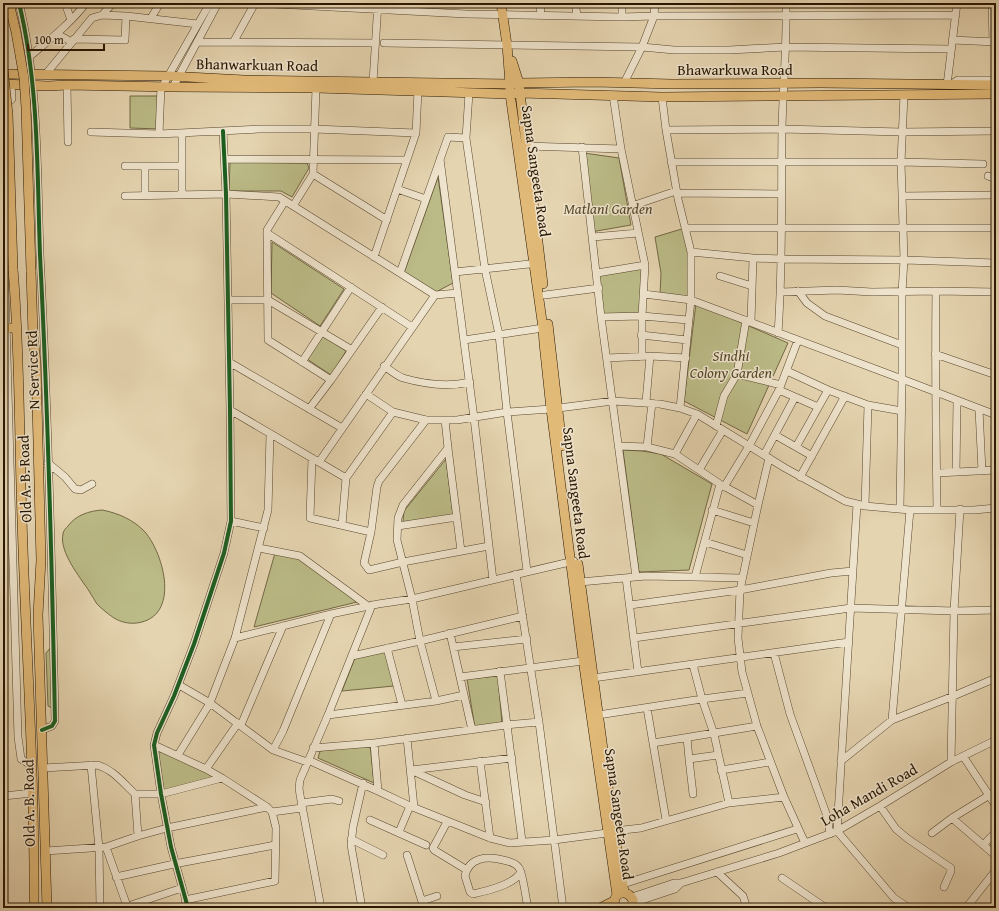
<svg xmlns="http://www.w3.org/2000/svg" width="999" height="911" font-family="'Gentium Book Plus',serif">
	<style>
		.green { fill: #bbbb87; stroke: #726844 }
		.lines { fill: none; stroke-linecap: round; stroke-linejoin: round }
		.minor-casing { stroke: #57462d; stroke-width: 8 }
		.major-casing { stroke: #281601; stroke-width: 10 }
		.minor { stroke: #eee3cc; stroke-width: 7 }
		.major { stroke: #e2ba78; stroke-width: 9 }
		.major-bridge-casing { stroke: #281601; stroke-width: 10; stroke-linecap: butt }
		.major-bridge { stroke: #e2ba78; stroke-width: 9 }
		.cycleway-casing { stroke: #eee3cc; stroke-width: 6 }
		.cycleway { stroke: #1b5e20; stroke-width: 4 }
		.labels { text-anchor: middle; stroke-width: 3; stroke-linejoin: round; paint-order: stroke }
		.street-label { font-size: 15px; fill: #281601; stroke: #eee3cc }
		.park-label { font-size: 15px; font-style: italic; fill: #544829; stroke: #eee3cc }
	</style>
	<rect width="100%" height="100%" fill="#e5d4b0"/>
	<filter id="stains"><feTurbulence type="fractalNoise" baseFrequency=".005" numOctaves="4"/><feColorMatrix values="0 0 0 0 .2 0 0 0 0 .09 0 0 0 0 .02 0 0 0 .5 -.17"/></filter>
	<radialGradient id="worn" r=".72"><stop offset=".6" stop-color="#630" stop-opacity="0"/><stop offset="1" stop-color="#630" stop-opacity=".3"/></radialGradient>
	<!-- green -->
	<path class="green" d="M130 96H161V129L130 128Z
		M584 153 619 158 631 225 591 232Z
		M230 162 307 163 309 168 292 197 281 191H229Z
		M438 177 453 283 436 292 404 273Z
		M685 228 691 252V300L660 295 661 273 655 237Z
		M272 242 344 289 320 326 271 293Z
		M645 265 642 316 601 317 597 273Z
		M696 303 788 343 747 434 684 401Z
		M322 335 346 351 331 375 307 359Z
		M623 450 642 451 661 454 712 484 689 570 639 572Z
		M446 459 453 515 403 522 404 511Z
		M102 510C118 513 134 520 145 532 164 554 181 617 137 623 128 624 121 622 114 618 108 614 102 609 97 604 94 600 92 595 89 591 80 577 59 552 63 534 63 531 66 528 68 526 76 515 89 511 102 510Z
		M275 553 299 556 357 602 254 627Z
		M53 645 54 709 48 706 46 653Z
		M385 652 394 686 342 691 355 658Z
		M498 676 502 724 475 728 467 679Z
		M370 744 374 783 318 758 320 751Z
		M164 749 222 778 161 794 156 756Z"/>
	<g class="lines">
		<!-- minor casing -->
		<g class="minor-casing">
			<path id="minor" d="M19 3C39 85 37 171 40 255 48 410 52 565 55 721L52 726 42 730
				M65 3 71 20
				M255 3 466 14 622 17 654 16 956 15
				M540 3 541 15
				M575 3 577 15
				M992 3 993 42
				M102 15 126 16 198 24
				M622 17V3
				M151 18 160 3
				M57 34 72 42
				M74 39 125 40 126 16
				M952 40 996 42
				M234 41 255 3
				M197 42 375 43
				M384 43 642 47 674 50H729L785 47 950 49
				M29 57C49 40 70 24 86 3
				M45 75 92 18 102 15 113 3
				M373 82 378 3
				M624 83 642 47 654 16 655 3
				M67 85 68 142
				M947 85 957 3
				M950 85 958 80H996
				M162 87 210 3
				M173 87 218 3
				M469 93 466 138 485 269 499 335 507 412 527 571
				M613 95 621 149 645 265 642 316V357
				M662 97 666 130 678 199 691 252V300L680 408
				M4 107 12 99 11 84
				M666 130 782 129 902 132 996 131
				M91 132 159 134 259 129H314L416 133
				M159 134 161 87
				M526 146 621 149
				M582 147 601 317 636 577
				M225 159 407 160
				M440 159 474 418 493 580
				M671 162H901L983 164
				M125 166H182
				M145 166V196
				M313 174 387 220
				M988 176 996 179
				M397 189 426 199
				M677 193 782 194
				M182 195V133
				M125 196 226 194 279 197 435 295 458 293
				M902 196 996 195
				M285 201 267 230 268 340 331 380
				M293 206 313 174 316 88
				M632 206 676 191
				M3 219 18 737 21 759 31 765
				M685 228H996
				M267 233 412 327
				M593 237 638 233
				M691 252 753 258 782 259 904 260 996 263
				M374 257 416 133 418 90
				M455 272 539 263
				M400 273 448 137 466 138
				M597 273 645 265
				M720 276 752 286
				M798 291 807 303 825 316 902 345
				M936 291C935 364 936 437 937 510
				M781 292 837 290 872 292 936 291 996 292
				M644 294 691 300 902 379 996 415
				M545 295 599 288
				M228 300H268L352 350
				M601 317 642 316 688 320
				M751 322 753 258
				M778 333C783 265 781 196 782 128 783 86 787 45 786 3
				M641 335 687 340
				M464 340 543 328
				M935 354 996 375
				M607 358 650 356 686 358
				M229 362 342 428
				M302 362 351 287
				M384 366C390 370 397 376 403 378 424 384 449 387 470 382
				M787 371 828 390 868 405 902 411
				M737 374 781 385
				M779 390 818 407
				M366 394 393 412 426 420H457L507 412 551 409 613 401 660 404 680 408 697 414 785 468 845 501 865 506 910 510H974L996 508
				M646 402 650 356
				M309 409 331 380 382 307
				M979 409 982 471
				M230 410 346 478
				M426 420 379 481 377 487 371 532 364 563 369 570 403 562 489 546
				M445 420 448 448 461 551
				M716 426 724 396 737 374 746 320
				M775 435 812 456
				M618 446 647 447 675 454 720 484 758 505
				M647 447 652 403
				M796 447 828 390
				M675 454 697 414
				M764 455 795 397
				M312 458 310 518 371 532
				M769 458 758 505 740 590 738 638 742 672 757 726 784 797 805 843
				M319 462 435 295
				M48 463 65 477 75 489 81 490 92 484
				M699 470 723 430
				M956 472 957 401
				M937 473 996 470
				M800 477 845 396
				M724 487 749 446 779 390 798 340
				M857 504 837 831 894 898 909 908
				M865 506 868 405
				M900 508 902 379V292L904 260 901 162 904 95
				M712 510 754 523
				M231 521 264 528
				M342 525 346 478 393 412
				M398 526 457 517
				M705 542 747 555
				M259 548 300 556 368 606
				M516 574 539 722 563 908
				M695 577 720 484
				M626 578 638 672
				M580 582 646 576 742 578
				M3 591 4 641
				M630 605 740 590 831 573 853 571
				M450 633 472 730
				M235 638 331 614 378 604 412 599 574 561
				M634 638 851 608 954 611 996 610
				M453 647 527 639
				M387 648 402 705
				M774 653 790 714 827 816 830 834
				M352 656 420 641 523 616
				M693 665 702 699 714 734 729 803
				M500 671 522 841
				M460 677 583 661
				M593 678 849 642
				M179 685 210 703 273 750 307 762
				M436 701 420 641 412 599 397 540 398 518 403 505 448 448
				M647 708 666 820
				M328 715 436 701 464 695
				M598 715 702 699 748 693
				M892 720 910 510
				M241 725 283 626
				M407 738 414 807
				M687 738 689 759
				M374 743 378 791
				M653 743 757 726
				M154 745 206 769 222 778 267 807 272 812 276 828 275 881 185 900
				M313 748 374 743 506 725 539 722
				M273 750 283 731 331 614
				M178 755 210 703 235 638 268 510 270 434
				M963 756 996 806
				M308 760 378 791 410 806 490 838 510 843 554 840 607 833
				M480 761 490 838
				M841 761 892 720 951 697 996 678
				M951 762 954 611 960 509
				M91 765 99 848 100 908
				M43 768 97 765C113 769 124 784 135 794H161L222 778
				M206 769 238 723
				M411 770 512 758
				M411 770 465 795 486 802
				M721 770 770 762
				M135 794 138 836
				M693 794 689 759 718 755
				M301 803 332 799 339 801
				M880 806 896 829 908 839 951 868V871L944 887
				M272 812 302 808
				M952 818 996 856
				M370 820 426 845
				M447 822 433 848 434 850 467 870
				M3 826 4 796 32 793
				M614 831 641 828 729 803 784 797
				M399 832 410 806
				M932 833 952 818 996 791
				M351 839 383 855
				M983 845 996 832
				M106 847 127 906
				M45 851 106 847 138 836 167 828 267 807
				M407 855 424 908
				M521 872C514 885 486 891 473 894L470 892 465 876C469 857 487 856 503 860 508 861 516 863 519 868 523 873 526 900 528 908
				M717 872 743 896 746 905 744 908
				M116 877 174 864 275 845
				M782 878 826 908
				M623 884 797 829
				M632 897 674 883H681L779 853 837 831 880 806 951 762 996 740
				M422 901 437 896
				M633 903 675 889 681 883
				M122 908 182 888
				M188 908 171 847 161 794 154 745 157 733 174 696 194 644 224 553 231 521 230 410 226 194 223 131
				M321 908 300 795 299 788 300 780 328 715 372 605
				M362 908 351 845 353 827 363 783
				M966 908 996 870"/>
		</g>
		<!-- major casing -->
		<g class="major-casing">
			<path id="major" d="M512 61 519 83 520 93 510 94V84L519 83 594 82 672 84 821 83 996 85
				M3 74 168 76 244 80 510 84 507 45 501 3
				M3 84 48 86 67 85 173 87 316 88 510 94 543 328 544 343 551 409 584 666 617 895
				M13 269C20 352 19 436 22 519 26 649 35 778 34 908
				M31 270 33 335 36 363 41 560 38 615 47 908
				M543 284 520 93 662 97 996 94
				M548 324 562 446
				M6 328H17
				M578 564 614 831 624 892
				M600 908 614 901
				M616 908C609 895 626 886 633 900L632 908"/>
		</g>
		<!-- minor -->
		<use href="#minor" class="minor"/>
		<!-- major -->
		<use href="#major" class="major"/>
		<!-- major-bridge casing -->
		<g class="major-bridge-casing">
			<path id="major-bridge" d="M9 3 16 32 24 78 26 108 31 270
				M3 69 8 114 13 269"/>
		</g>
		<!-- major-bridge -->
		<use href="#major-bridge" class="major-bridge"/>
		<!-- cycleway casing -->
		<g class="cycleway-casing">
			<path id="cycleway" d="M19 3C39 85 37 171 40 255 48 410 52 565 55 721L52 726 42 730
				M188 908 171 847 161 794 154 745 157 733 174 696 194 644 224 553 231 521 230 410 226 194 223 131"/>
		</g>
		<!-- cycleway -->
		<use href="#cycleway" class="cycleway"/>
	</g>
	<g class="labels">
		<!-- street labels -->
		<g class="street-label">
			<text transform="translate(257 65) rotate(1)" y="5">Bhanwarkuan Road</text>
			<text x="735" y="75">Bhawarkuwa Road</text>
			<text transform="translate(536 171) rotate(82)" y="5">Sapna Sangeeta Road</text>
			<text transform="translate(33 370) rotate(-92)" y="5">N Service Rd</text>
			<text transform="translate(25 479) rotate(-92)" y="5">Old A. B. Road</text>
			<text transform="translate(576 493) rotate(83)" y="5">Sapna Sangeeta Road</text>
			<text transform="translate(869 795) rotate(-30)" y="5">Loha Mandi Road</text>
			<text transform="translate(29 803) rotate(-91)" y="5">Old A. B. Road</text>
			<text transform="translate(619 814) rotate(82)" y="5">Sapna Sangeeta Road</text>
		</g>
		<!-- park labels -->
		<g class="park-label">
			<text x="608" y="214">Matlani Garden</text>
			<text x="731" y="361">Sindhi<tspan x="731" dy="17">Colony Garden</tspan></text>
		</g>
	</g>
	<!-- margin -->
	<rect width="999" height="911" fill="none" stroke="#e5d4b0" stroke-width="16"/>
	<rect x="4" y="4" width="991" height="903" fill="none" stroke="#281601" stroke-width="2"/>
	<rect x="8" y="8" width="983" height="895" fill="none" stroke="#281601"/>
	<!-- scale -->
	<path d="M28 44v6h76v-6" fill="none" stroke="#281601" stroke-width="2"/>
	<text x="34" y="44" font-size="12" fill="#281601" stroke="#eee3cc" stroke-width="3" paint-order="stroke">100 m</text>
	<rect width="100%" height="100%" filter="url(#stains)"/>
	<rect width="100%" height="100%" fill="url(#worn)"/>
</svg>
